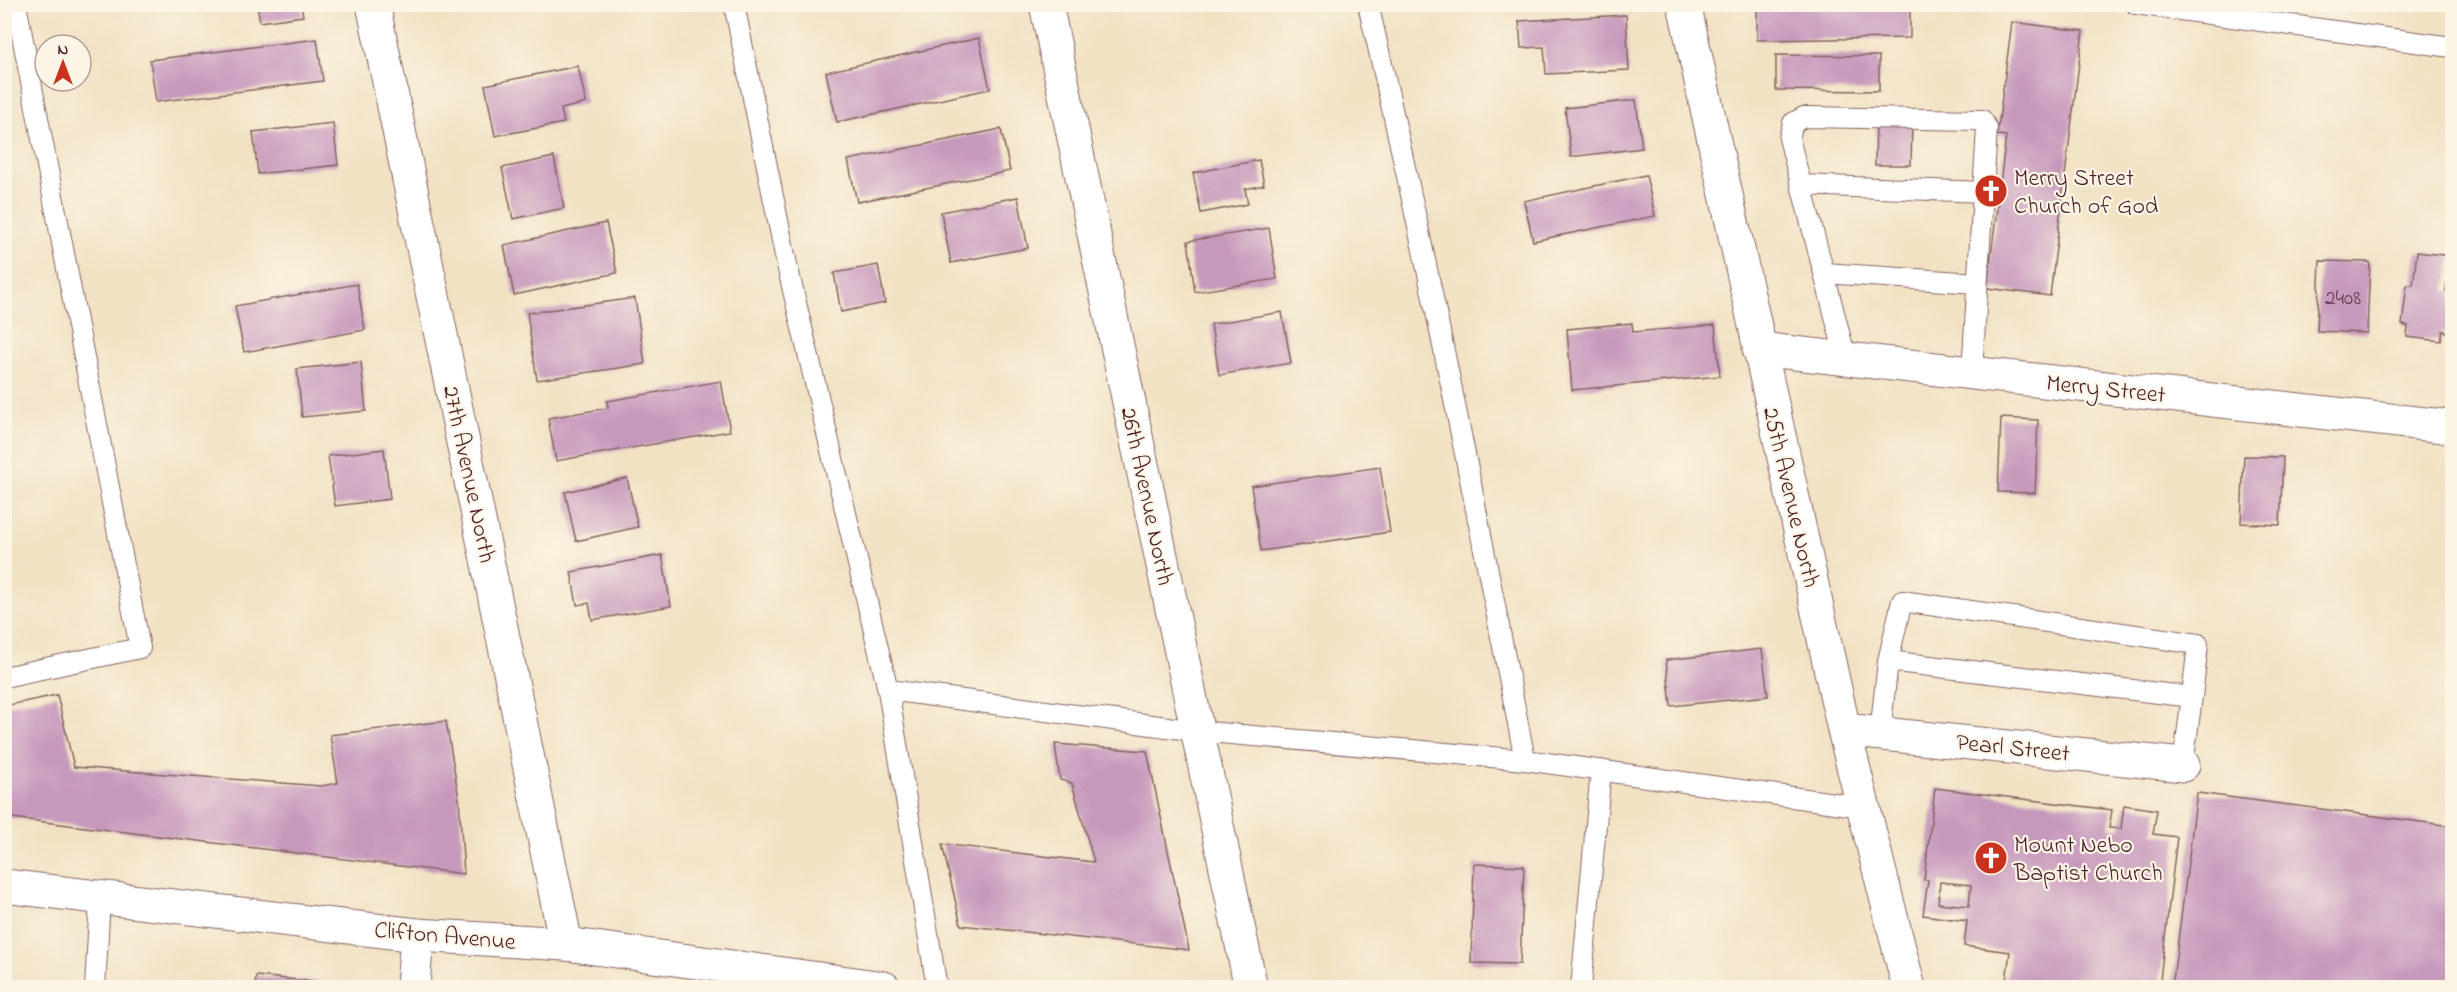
<svg xmlns="http://www.w3.org/2000/svg" width="2457" height="992" font-family="'Indie Flower',sans-serif">
	<style>
		.building { fill: #c698bc; fill-rule: evenodd }
		.lines { fill: none; stroke-linecap: round; stroke-linejoin: round }
		.service-casing { stroke: #846361; stroke-width: 22 }
		.minor-casing { stroke: #846361; stroke-width: 35 }
		.tertiary-casing { stroke: #846361; stroke-width: 35 }
		.service { stroke: #fff; stroke-width: 20 }
		.minor { stroke: #fff; stroke-width: 33 }
		.tertiary { stroke: #fff; stroke-width: 33 }
		.labels { text-anchor: middle; stroke-width: 4.5; stroke-linejoin: round; paint-order: stroke }
		.number-label { font-size: 21px; fill: #693d4f }
		.poi-label { font-size: 24px; fill: #4a1f2b; stroke: #fcf5e5; text-anchor: start }
		.street-label { font-size: 24px; fill: #4a1f2b; stroke: #fcf5e5 }
	</style>
	<rect width="100%" height="100%" fill="#fcf5e5"/>
	<filter id="ink" filterUnits="userSpaceOnUse"><feTurbulence type="fractalNoise" baseFrequency=".0167" numOctaves="2"/><feDisplacementMap in="SourceGraphic" scale="12" xChannelSelector="R" yChannelSelector="G"/><feConvolveMatrix kernelMatrix="1 2 1 2 8 2 1 2 1" color-interpolation-filters="sRGB"/></filter>
	<filter id="wash" filterUnits="userSpaceOnUse"><feTurbulence type="fractalNoise" baseFrequency=".008" numOctaves="4" result="noise"/><feDisplacementMap in="SourceGraphic" scale="24" xChannelSelector="R" yChannelSelector="G"/><feGaussianBlur stdDeviation="1.35" result="paint"/><feColorMatrix in="noise" values="0 0 0 0 0 0 0 0 0 0 0 0 0 0 0 0 0 1.4 0 .05"/><feComposite in="paint" operator="in"/></filter>
	<g filter="url(#wash)">
		<rect width="100%" height="100%" fill="#f1e2c4"/>
		<g id="blocks">
			<!-- building -->
			<path class="building" d="M257 4H301L303 16 260 22Z
				M1757 4H1910V38L1757 40Z
				M1626 15 1629 70 1546 74 1544 47 1521 48 1519 21Z
				M2012 22 2083 31 2050 296 1987 288 2006 136 1997 135Z
				M979 38 990 89 837 122 826 72Z
				M317 39 323 81 156 102 150 60Z
				M1776 55 1879 56V91L1776 90Z
				M578 66 586 103 561 109 564 123 495 136 485 85Z
				M1636 100 1642 148 1571 157 1565 108Z
				M1876 121 1912 122 1911 165H1875Z
				M333 123 338 165 258 174 253 132Z
				M1001 129 1010 171 857 202 848 160Z
				M554 157 564 208 513 219 502 168Z
				M1259 160 1264 185 1245 189 1248 204 1201 213 1193 173Z
				M1646 175 1655 216 1533 241 1524 201Z
				M1018 197 1028 248 951 263 941 212Z
				M606 223 617 273 514 295 504 245Z
				M1269 228 1277 279 1195 292 1188 241Z
				M2417 252 2451 256 2446 291H2452V333L2443 331 2441 341 2407 337 2408 326 2402 325 2407 285H2413Z
				M2320 261 2370 262 2367 333 2317 331Z
				M878 265 885 303 841 312 834 273Z
				M357 284 365 330 244 352 235 306Z
				M635 298 645 364 537 380 527 313Z
				M1282 312 1291 363 1219 375 1211 324Z
				M1632 323 1633 332 1715 325 1720 376 1572 390 1567 329Z
				M361 362 366 411 302 417 297 369Z
				M721 381 730 431 556 461 548 418 608 408 607 401Z
				M2001 418 2038 420 2035 493 1998 492Z
				M384 449 390 499 335 506 328 456Z
				M2244 456 2283 457 2280 525 2241 523Z
				M1380 467 1390 532 1261 551 1251 486Z
				M627 478 638 527 576 541 565 492Z
				M662 555 671 606 592 620 589 603 577 605 571 572Z
				M1762 649 1768 696 1671 706 1666 660Z
				M57 695 74 767 321 786 338 783 330 735 446 721 459 799 464 874 4 817V706Z
				M1055 744 1147 751 1189 950 961 925 942 844 1094 862 1072 783 1060 780Z
				M1935 788 2112 810 2109 828 2121 829 2124 805 2157 810 2153 834 2177 837 2159 988H2005L2010 952 1964 946 1967 921 1923 915 1928 880H1924ZM1940 882 1971 885 1969 906 1938 903Z
				M2197 793 2452 826V988H2172Z
				M1474 864 1524 866 1520 964 1471 963Z
				M256 976 340 984V988H255Z"/>
		</g>
	</g>
	<g filter="url(#ink)">
		<use href="#blocks" fill-opacity="0" stroke="#846361" stroke-width="1.5"/>
		<g class="lines">
			<!-- service casing -->
			<g class="service-casing">
				<path id="service" d="M734 4 787 265 888 690 937 988
					M1368 4C1427 255 1476 507 1525 760
					M2136 4 2452 47
					M1801 185 1983 192
					M1824 273 1977 283
					M1846 359 1789 138 1793 123 1804 117 1982 120 1987 128 1972 373
					M4 677 140 648 16 4
					M888 690 1197 731 1525 760 1863 807
					M1880 734 1888 661 1902 601 2198 644 2192 697 1888 661
					M2183 765 2192 697
					M95 988 100 898
					M1581 988 1601 770"/>
			</g>
			<!-- minor casing -->
			<g class="minor-casing">
				<path id="minor" d="M373 4 566 944
					M1046 4 1251 988
					M1684 4 1844 730 1909 988
					M1759 349 2452 427
					M1844 730 2183 765
					M413 988 417 935"/>
			</g>
			<!-- tertiary casing -->
			<g class="tertiary-casing">
				<path id="tertiary" d="M4 886 417 935 566 944 884 988"/>
			</g>
			<!-- service -->
			<use href="#service" class="service"/>
			<!-- minor -->
			<use href="#minor" class="minor"/>
			<!-- tertiary -->
			<use href="#tertiary" class="tertiary"/>
		</g>
	</g>
	<!-- icons -->
	<defs>
		<g id="church-disc" transform="scale(1.725)"><circle r="9.5" fill="#c8321e" stroke="#fcf5e5"/><path d="M-1.2-6h2.4v3.5h3.3v2.4h-3.3V6h-2.4V-.1h-3.3v-2.4h3.3Z" fill="#fff"/></g>
	</defs>
	<g fill-rule="evenodd">
		<use href="#church-disc" x="1991" y="191"/>
		<use href="#church-disc" x="1991" y="858"/>
	</g>
	<g class="labels">
		<!-- number labels -->
		<g class="number-label">
			<text x="2343" y="304">2408</text>
		</g>
		<!-- poi labels -->
		<g class="poi-label">
			<text x="2014" y="185">Merry Street<tspan x="2014" dy="28">Church of God</tspan></text>
			<text x="2014" y="852">Mount Nebo<tspan x="2014" dy="28">Baptist Church</tspan></text>
		</g>
		<!-- street labels -->
		<g class="street-label">
			<text transform="translate(2106 388) rotate(6)" y="8">Merry Street</text>
			<text transform="translate(470 474) rotate(78)" y="8">27th Avenue North</text>
			<text transform="translate(1148 496) rotate(78)" y="8">26th Avenue North</text>
			<text transform="translate(1792 497) rotate(77)" y="8">25th Avenue North</text>
			<text transform="translate(2013 747) rotate(6)" y="8">Pearl Street</text>
			<text transform="translate(445 935) rotate(5)" y="8">Clifton Avenue</text>
		</g>
	</g>
	<!-- margin -->
	<rect width="2457" height="992" fill="none" stroke="#fcf5e5" stroke-width="24"/>
	<!-- north arrow -->
	<g transform="translate(63 63)"><circle r="28" fill="#fcf5e5" stroke="#b59f9b" stroke-width="1.5"/>
	<path d="M0-4.5L10 22L0 15L-10 22Z" fill="#c8321e"/>
	<text y="-9" font-size="16" font-weight="bold" text-anchor="middle" fill="#4a1f2b">N</text>
	</g>
</svg>
